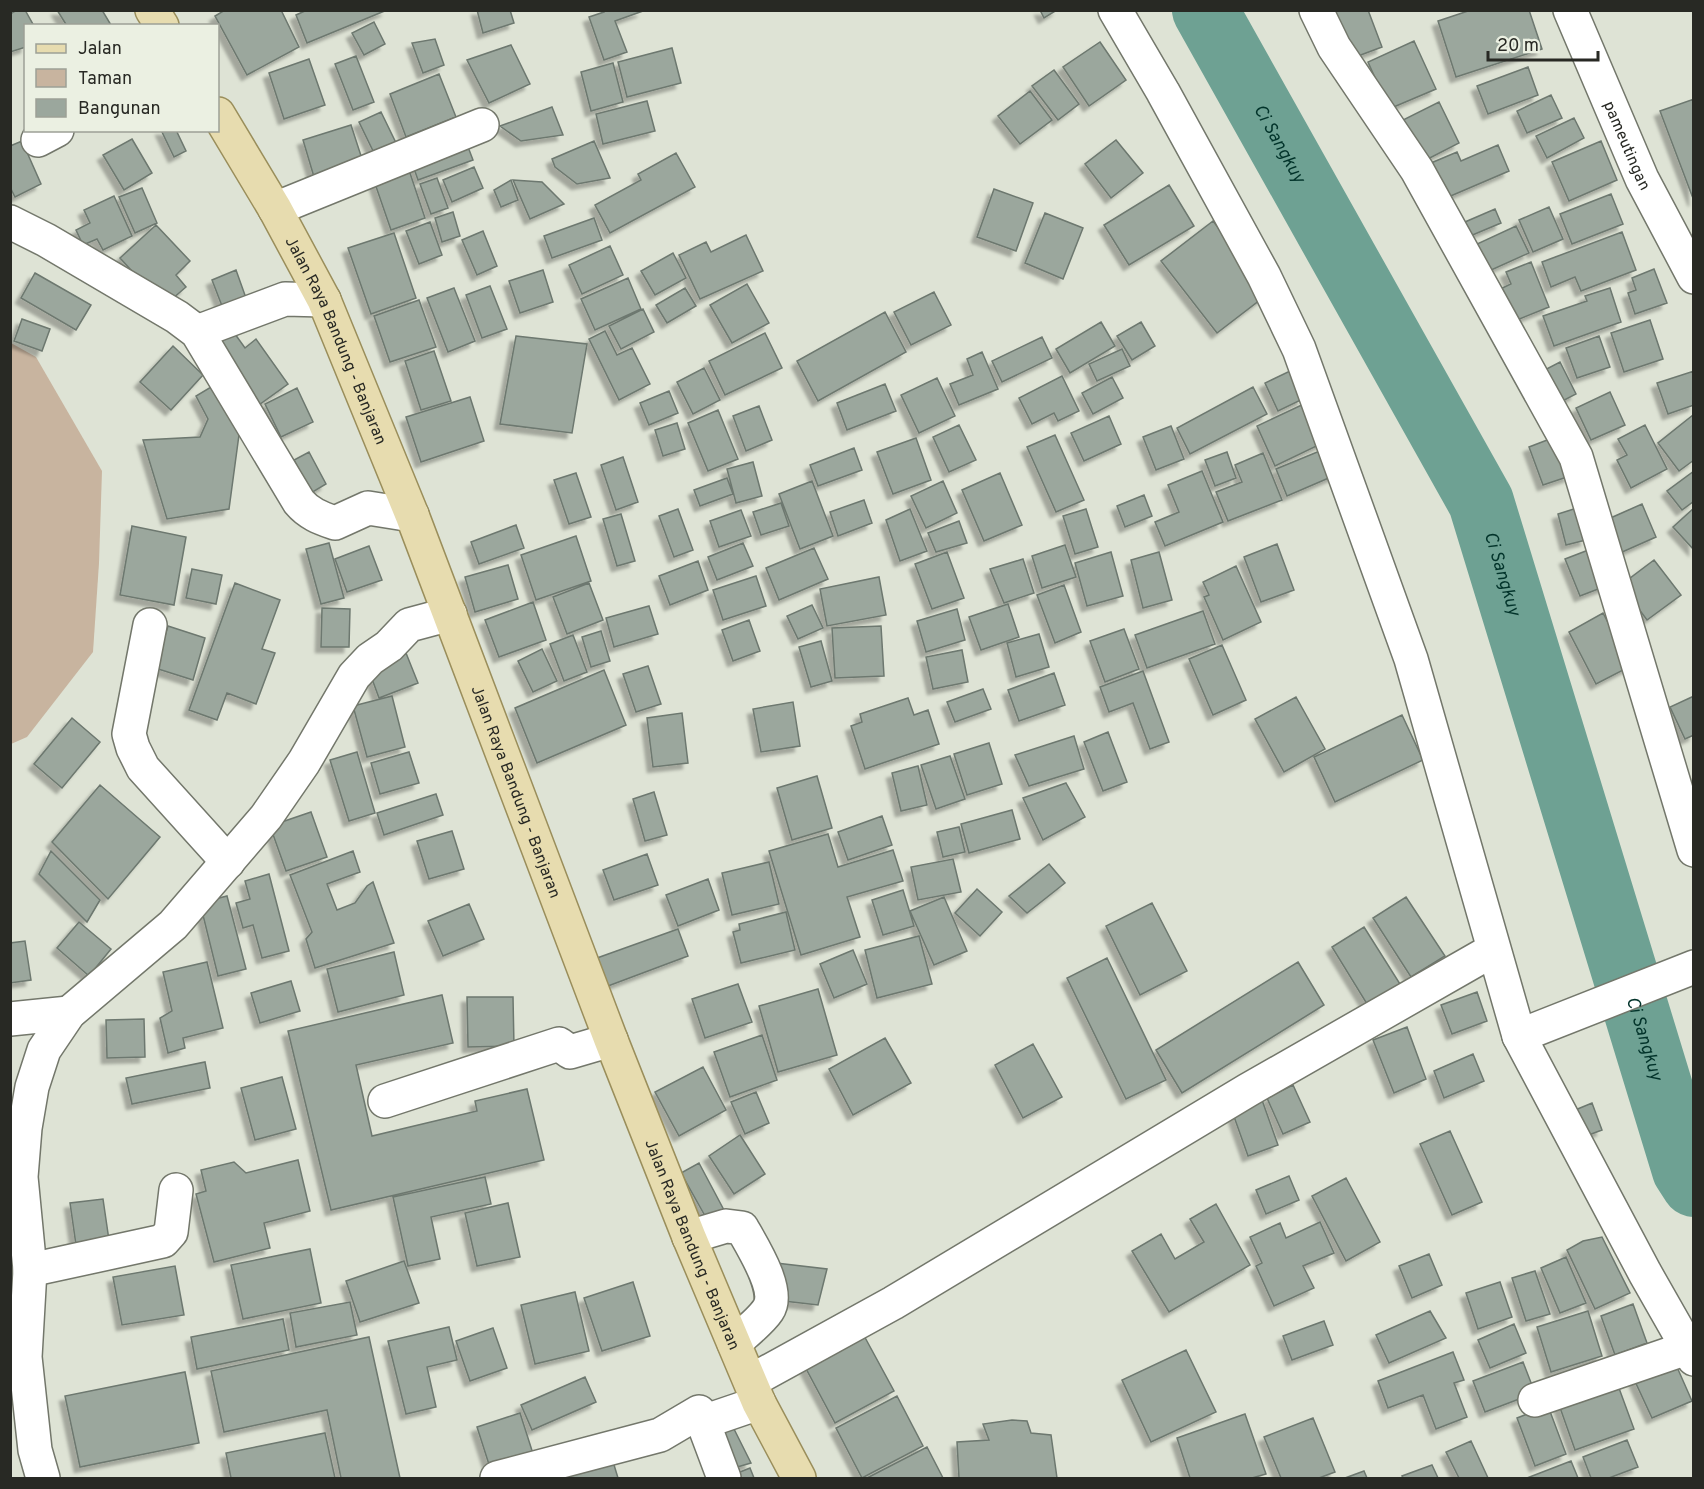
<svg xmlns="http://www.w3.org/2000/svg" width="1704" height="1489" font-family="Overpass,sans-serif">
	<style>
		.green { fill: #c8b49f }
		.lines { fill: none; stroke-linecap: round; stroke-linejoin: round }
		.river { stroke: #6ea193; stroke-width: 66 }
		.building { fill: #9ba79d; stroke: #6d786f; stroke-width: 1.5; filter: url(#shadow) }
		.minor-casing { stroke: #73776b; stroke-width: 36 }
		.major-casing { stroke: #9a8e5b; stroke-width: 36 }
		.minor { stroke: #fff; stroke-width: 33 }
		.major { stroke: #e7dcaf; stroke-width: 33 }
		.labels { text-anchor: middle; stroke-width: 6; stroke-linejoin: round; paint-order: stroke }
		.street-label { font-size: 16px; fill: #282924; stroke: #ebf0e2 }
		.water-label { font-size: 18px; font-style: italic; fill: #02332a; stroke: #ebf0e2 }
	</style>
	<defs>
		<filter id="shadow"><feDropShadow dx="-5.5" dy="5.5" stdDeviation="1.5" flood-color="#0004"/></filter>
	</defs>
	<rect width="100%" height="100%" fill="#dee3d5"/>
	<!-- green -->
	<path class="green" d="M11 343 36 357 102 471 99 563 93 652 27 737 11 744Z"/>
	<g class="lines">
		<!-- river -->
		<path class="river" id="s1" d="M1205 10 1481 502 1685 1170 1694 1184"/>
	</g>
	<!-- building -->
	<path class="building" d="M17 10H25L34 26H26V47L10 52V14Z
		M57 10H102L111 25 67 26Z
		M225 10H281L299 47 247 75 215 16Z
		M307 10H387L307 43 296 15Z
		M477 10H510L514 23 483 33Z
		M603 10 643 11 615 21 627 52 604 60 589 17 604 12Z
		M1040 10H1057L1044 18Z
		M1331 10H1368L1382 47 1350 59Z
		M1471 10H1529L1542 49 1456 77 1438 21Z
		M374 22 385 44 364 55 352 33Z
		M435 39 444 65 423 73 412 43Z
		M1414 41 1436 89 1389 109 1368 62Z
		M1100 42 1126 80 1089 106 1063 67Z
		M511 45 530 84 489 103 467 60Z
		M672 48 681 83 627 97 618 62Z
		M356 56 374 102 353 110 335 64Z
		M309 59 325 105 284 119 269 73Z
		M613 63 623 102 591 111 581 72Z
		M1528 67 1538 95 1488 114 1477 86Z
		M1054 70 1079 104 1058 120 1032 86Z
		M439 74 456 117 406 137 390 94Z
		M1030 91 1052 120 1020 144 998 116Z
		M1551 95 1562 118 1527 133 1517 111Z
		M1694 99V201L1660 111Z
		M647 101 655 131 603 144 596 114Z
		M1439 102 1459 143 1424 161 1403 120Z
		M552 107 563 135 521 141 500 126Z
		M381 112 398 147 376 157 359 122Z
		M1574 118 1584 138 1547 158 1536 136Z
		M351 125 363 162 314 177 303 140Z
		M161 130H176L186 151 174 157Z
		M132 139 152 173 124 190 103 155Z
		M465 139 473 160 418 180 411 160Z
		M1116 140 1143 173 1111 198 1085 164Z
		M22 141 41 184 15 197 10 187V146Z
		M594 141 610 178 577 184 555 167 552 159Z
		M1601 141 1617 180 1569 201 1552 162Z
		M1498 145 1509 171 1446 198 1431 163 1457 152 1461 161Z
		M676 153 695 187 610 233 595 205 641 180 638 174Z
		M407 164 425 218 391 230 372 175Z
		M474 167 483 188 452 202 443 180Z
		M437 178 448 208 431 214 420 184Z
		M511 180 518 200 501 207 494 190Z
		M513 180 542 182 564 204 530 219Z
		M1169 185 1194 226 1129 265 1104 225Z
		M142 188 157 223 135 233 119 197Z
		M994 189 1033 203 1016 251 977 237Z
		M1611 194 1623 224 1572 244 1560 214Z
		M114 196 132 236 103 250 97 239 83 245 76 230 90 223 84 210Z
		M1549 207 1563 239 1533 252 1519 220Z
		M1495 209 1501 223 1463 239 1458 225Z
		M453 212 460 236 442 242 435 218Z
		M1045 213 1083 228 1063 279 1025 263Z
		M594 218 602 240 552 258 544 236Z
		M1213 221 1269 293 1217 333 1161 261Z
		M430 222 442 255 419 264 406 231Z
		M156 225 190 261 176 275 186 287 164 306 120 258Z
		M1516 226 1529 253 1489 271 1477 244Z
		M483 231 497 266 477 275 462 240Z
		M1622 232 1636 270 1581 291 1575 277 1551 287 1542 262Z
		M394 233 416 298 371 314 348 248Z
		M746 235 763 271 700 299 679 255 706 242 711 252Z
		M610 246 623 275 582 294 569 265Z
		M673 253 686 278 655 295 641 271Z
		M1531 262 1549 307 1507 324 1494 292 1511 284 1506 272Z
		M1654 269 1667 303 1635 314 1628 293 1636 290 1632 278Z
		M236 270 246 298 222 306 212 280Z
		M543 270 553 302 520 313 509 281Z
		M35 273 91 305 76 330 21 298Z
		M628 278 641 309 595 330 581 299Z
		M747 284 769 323 732 343 710 305Z
		M490 286 507 329 482 338 466 295Z
		M454 288 475 341 448 352 427 298Z
		M685 288 696 306 667 323 656 305Z
		M1610 288 1621 322 1554 346 1543 316 1587 301 1585 296Z
		M934 292 951 325 911 345 894 312Z
		M419 300 436 347 390 362 374 316Z
		M643 309 654 332 621 349 609 326Z
		M885 312 906 352 818 401 797 361Z
		M22 319 50 329 42 351 14 341Z
		M1650 320 1663 359 1624 372 1611 333Z
		M1101 322 1115 346 1070 373 1056 349Z
		M1141 322 1155 346 1132 360 1117 336Z
		M230 327 245 348 256 339 288 384 256 407 210 342Z
		M605 331 617 355 632 348 650 384 619 400 589 339Z
		M765 333 782 368 725 395 709 361Z
		M516 336 587 344 572 433 500 424Z
		M1599 336 1610 367 1577 378 1566 348Z
		M1042 337 1052 358 1002 382 992 361Z
		M173 346 203 375 171 410 140 382Z
		M1122 349 1130 366 1097 381 1089 364Z
		M434 351 451 401 421 410 405 361Z
		M982 352 998 389 959 405 950 384 973 375 967 359Z
		M1560 362 1576 394 1551 407 1535 375Z
		M704 368 720 400 693 414 677 382Z
		M1290 371 1303 399 1278 411 1265 383Z
		M1694 371V405L1668 414 1657 383Z
		M1062 376 1079 411 1058 421 1054 413 1032 424 1019 398Z
		M1112 377 1123 398 1093 414 1082 393Z
		M937 378 955 416 919 433 901 395Z
		M221 381 241 420 229 509 167 519 143 440 200 437 208 419 196 396Z
		M885 384 896 411 847 430 837 403Z
		M1253 387 1267 414 1190 454 1177 428Z
		M297 388 313 422 281 437 265 404Z
		M669 391 678 413 649 425 640 403Z
		M1610 392 1625 425 1591 440 1576 408Z
		M470 397 484 441 421 462 406 417Z
		M1308 402 1327 441 1275 466 1257 426Z
		M759 406 772 440 746 451 733 416Z
		M718 410 738 459 708 471 688 423Z
		M1693 415 1694 460 1679 471 1658 443Z
		M1109 416 1121 444 1084 461 1071 433Z
		M677 423 685 449 663 456 655 430Z
		M959 425 976 460 949 472 933 437Z
		M1645 425 1667 469 1631 488 1617 460 1627 455 1618 439Z
		M1171 426 1184 459 1156 470 1143 437Z
		M1055 435 1084 500 1056 512 1027 447Z
		M1555 437 1570 476 1543 485 1529 447Z
		M916 438 931 480 893 494 877 452Z
		M854 448 862 470 818 486 810 465Z
		M1327 448 1338 474 1287 496 1276 469Z
		M309 452 326 484 311 493 294 460Z
		M1227 452 1236 478 1215 486 1205 460Z
		M1263 453 1282 500 1228 521 1216 492 1242 482 1235 465Z
		M623 457 638 502 616 510 601 465Z
		M753 462 762 496 736 503 727 469Z
		M1202 471 1223 522 1165 546 1155 522 1179 512 1168 485Z
		M1694 471V501L1682 510 1667 491Z
		M576 473 591 517 569 524 554 480Z
		M1000 473 1022 525 984 541 962 490Z
		M727 478 733 494 700 506 694 490Z
		M812 481 833 536 800 549 779 494Z
		M943 481 957 513 926 528 911 496Z
		M1144 495 1152 516 1125 527 1117 506Z
		M864 500 872 523 838 536 830 512Z
		M781 503 789 526 761 535 753 512Z
		M1642 504 1656 537 1620 553 1606 520Z
		M1577 508 1586 540 1566 545 1558 514Z
		M1694 508V550L1673 527Z
		M678 509 693 550 674 557 659 516Z
		M910 509 927 551 900 561 886 520Z
		M1086 509 1098 547 1075 554 1063 516Z
		M741 510 751 536 719 547 710 521Z
		M621 514 635 561 617 566 603 519Z
		M959 521 967 543 936 552 928 533Z
		M516 525 524 548 479 564 471 542Z
		M132 526 186 537 174 605 120 595Z
		M576 536 591 581 536 600 521 555Z
		M329 543 344 598 321 604 306 549Z
		M743 543 753 566 717 580 708 557Z
		M1277 544 1294 590 1261 602 1244 557Z
		M1065 545 1076 577 1042 588 1032 556Z
		M369 546 382 580 347 592 335 559Z
		M814 548 828 579 779 600 766 568Z
		M1591 549 1606 586 1580 596 1565 559Z
		M947 552 964 598 932 609 915 564Z
		M1111 552 1123 596 1087 606 1075 563Z
		M1159 552 1172 600 1143 608 1131 560Z
		M1023 559 1034 593 1004 603 990 569Z
		M1654 560 1681 595 1647 620 1621 585Z
		M698 561 708 590 670 605 659 576Z
		M508 565 518 599 475 612 465 577Z
		M1236 566 1261 622 1223 640 1204 597 1209 595 1203 582Z
		M192 569 222 575 216 604 186 598Z
		M756 576 766 606 723 620 713 590Z
		M879 577 886 615 827 626 820 589Z
		M235 583 280 600 262 649 275 653 256 704 227 693 217 720 189 710Z
		M589 583 603 620 567 634 553 597Z
		M1064 585 1081 632 1055 643 1037 595Z
		M533 602 546 640 499 657 485 620Z
		M1008 604 1019 637 981 650 969 617Z
		M812 605 823 628 798 639 787 616Z
		M649 606 658 634 614 647 606 618Z
		M322 608 350 609 349 647H321Z
		M957 609 965 640 926 652 917 621Z
		M1203 611 1215 644 1147 668 1135 635Z
		M1603 613 1631 666 1596 684 1569 632Z
		M749 620 760 651 733 661 722 630Z
		M168 626 205 638 193 680 155 668Z
		M881 626 884 676 835 678 832 628Z
		M1124 629 1139 669 1105 682 1090 641Z
		M601 631 610 661 591 667 582 637Z
		M1039 634 1049 667 1016 677 1007 643Z
		M573 635 587 672 564 681 550 644Z
		M821 641 832 681 811 687 799 647Z
		M1222 645 1246 700 1213 715 1189 659Z
		M542 649 557 681 533 692 518 661Z
		M962 650 968 682 933 689 926 657Z
		M406 653 418 683 379 698 368 668Z
		M648 666 661 704 636 712 623 674Z
		M604 670 626 725 537 763 515 708Z
		M1143 671 1169 742 1150 749 1133 703 1109 712 1100 687Z
		M1054 673 1065 705 1019 721 1008 690Z
		M983 689 991 709 955 722 947 702Z
		M392 696 405 747 367 757 353 706Z
		M1694 696V735L1685 739 1670 707Z
		M1296 697 1325 749 1284 772 1255 719Z
		M908 698 914 715 928 710 939 744 865 769 851 726 862 722 860 714Z
		M793 702 800 746 761 752 753 709Z
		M682 713 688 763 653 767 647 718Z
		M1402 715 1423 760 1335 802 1314 757Z
		M72 718 100 742 62 788 34 764Z
		M1108 732 1127 782 1103 791 1084 742Z
		M1074 736 1084 769 1029 786 1015 755Z
		M989 743 1002 784 967 795 954 754Z
		M357 752 375 813 349 821 330 760Z
		M409 752 419 783 380 794 371 763Z
		M950 756 965 799 936 809 921 765Z
		M918 766 927 805 901 811 892 773Z
		M817 776 832 828 792 840 777 788Z
		M1066 783 1085 817 1043 840 1023 798Z
		M100 785 160 837 108 899 52 842Z
		M654 792 667 835 645 841 633 799Z
		M436 794 443 815 384 835 377 813Z
		M1012 810 1020 839 969 853 961 824Z
		M311 812 327 857 286 871 270 826Z
		M882 816 892 845 848 860 838 832Z
		M959 827 965 852 943 857 937 832Z
		M452 831 464 869 429 879 417 841Z
		M828 834 838 867 893 850 903 881 847 897 860 937 801 955 769 851Z
		M51 851 100 900 87 922 39 874Z
		M353 851 360 872 327 884 337 910 355 903 367 886 373 882 394 943 315 968 306 939 312 932 290 875Z
		M647 854 658 885 614 900 603 870Z
		M953 859 961 892 918 900 911 867Z
		M769 862 779 904 732 915 722 873Z
		M1049 864 1065 883 1027 913 1009 896Z
		M269 874 289 951 262 958 253 925 243 928 236 903 250 899 245 881Z
		M708 879 719 910 678 926 666 895Z
		M977 889 1002 912 980 936 955 913Z
		M903 890 914 926 883 935 872 900Z
		M227 896 246 969 218 976 200 903Z
		M944 897 967 951 934 965 910 911Z
		M1406 897 1445 956 1411 977 1373 918Z
		M1152 903 1187 971 1140 995 1106 926Z
		M469 904 484 939 443 956 428 921Z
		M786 912 795 950 741 963 733 932 740 930 739 924Z
		M79 922 111 949 89 976 57 948Z
		M1364 927 1400 984 1367 1004 1332 947Z
		M678 929 688 956 608 986 597 958Z
		M919 936 932 984 877 998 865 950Z
		M25 941 31 980 10 983V943Z
		M853 950 867 984 834 998 820 964Z
		M394 952 404 995 338 1012 327 969Z
		M1107 958 1166 1080 1126 1099 1067 978Z
		M207 962 223 1028 183 1038 185 1048 168 1053 160 1018 172 1011 163 972Z
		M1298 962 1324 1005 1182 1093 1156 1050Z
		M291 981 300 1011 260 1023 251 993Z
		M738 984 752 1022 705 1038 692 999Z
		M818 989 837 1055 778 1072 759 1006Z
		M1477 992 1487 1021 1452 1034 1441 1005Z
		M442 995 453 1043 356 1065 372 1136 477 1111 475 1101 527 1089 544 1160 331 1210 288 1031Z
		M467 997H513L514 1046 468 1047Z
		M144 1019 145 1057 107 1058 106 1020Z
		M1407 1027 1426 1079 1394 1093 1373 1040Z
		M762 1035 777 1080 730 1097 714 1052Z
		M885 1038 911 1083 853 1115 829 1069Z
		M1033 1044 1062 1097 1023 1118 995 1065Z
		M1473 1054 1484 1081 1444 1098 1434 1071Z
		M205 1062 210 1088 132 1104 126 1078Z
		M703 1067 726 1110 679 1136 655 1092Z
		M282 1077 296 1129 255 1140 241 1088Z
		M1293 1085 1310 1122 1283 1134 1267 1098Z
		M756 1092 769 1123 745 1134 731 1102Z
		M1262 1100 1278 1145 1248 1156 1232 1111Z
		M1592 1103 1602 1130 1578 1139 1568 1113Z
		M1450 1131 1482 1202 1452 1215 1420 1144Z
		M740 1135 765 1174 734 1194 709 1156Z
		M298 1160 310 1211 264 1223 270 1248 214 1262 196 1194 206 1191 201 1170 234 1162 246 1173Z
		M699 1163 725 1212 709 1223 681 1173Z
		M1289 1176 1299 1200 1266 1214 1256 1190Z
		M485 1177 491 1204 431 1217 440 1259 408 1266 393 1197Z
		M1346 1178 1380 1242 1346 1261 1312 1196Z
		M103 1199 110 1247 77 1252 70 1203Z
		M508 1203 520 1257 477 1266 465 1213Z
		M1216 1204 1250 1265 1169 1312 1132 1251 1161 1234 1175 1259 1204 1242 1190 1219Z
		M1320 1222 1334 1253 1303 1266 1314 1288 1274 1306 1256 1266 1262 1263 1250 1237 1280 1223 1286 1238Z
		M1602 1237 1630 1293 1595 1309 1567 1250 1583 1241Z
		M310 1249 321 1303 243 1319 231 1265Z
		M1429 1254 1442 1285 1412 1298 1399 1266Z
		M1566 1257 1586 1303 1560 1313 1541 1268Z
		M404 1261 419 1303 360 1322 346 1281Z
		M776 1263 827 1269 818 1305 775 1300Z
		M175 1266 184 1315 122 1325 113 1277Z
		M1535 1271 1550 1314 1526 1321 1512 1278Z
		M633 1282 650 1336 602 1351 584 1298Z
		M1500 1282 1512 1317 1478 1329 1466 1293Z
		M575 1292 589 1351 535 1364 521 1305Z
		M350 1302 357 1335 296 1347 290 1313Z
		M1633 1304 1647 1343 1615 1355 1601 1316Z
		M1430 1311 1446 1338 1389 1363 1376 1335Z
		M1588 1311 1602 1356 1551 1372 1537 1327Z
		M283 1319 289 1350 197 1369 191 1337Z
		M1324 1321 1333 1345 1292 1360 1283 1336Z
		M1514 1324 1526 1353 1490 1368 1478 1340Z
		M449 1327 457 1360 427 1367 436 1407 406 1414 388 1341Z
		M493 1328 507 1368 470 1381 456 1341Z
		M862 1332 894 1391 835 1423 803 1363Z
		M369 1337 400 1478H341L327 1410 224 1432 211 1371Z
		M1186 1350 1216 1412 1151 1442 1122 1380Z
		M1453 1352 1464 1380 1454 1383 1467 1417 1436 1429 1423 1395 1388 1408 1378 1381Z
		M1673 1358 1692 1401 1652 1418 1633 1377Z
		M1523 1362 1535 1393 1485 1412 1473 1381Z
		M185 1372 199 1443 80 1467 65 1396Z
		M585 1377 596 1402 532 1430 521 1405Z
		M1616 1380 1634 1429 1575 1450 1558 1402Z
		M897 1396 923 1446 862 1478 836 1428Z
		M1548 1406 1566 1454 1535 1466 1517 1418Z
		M520 1413 536 1463 493 1477 477 1427Z
		M1245 1414 1266 1474 1252 1478H1190L1177 1438Z
		M1313 1418 1335 1472 1319 1478H1281L1264 1437Z
		M1012 1420 1027 1421 1031 1433 1051 1435 1057 1478H959L957 1442 989 1440 983 1424Z
		M732 1425 751 1463 727 1470 713 1432Z
		M325 1433 335 1478H231L226 1453Z
		M1627 1440 1638 1467 1609 1478H1591L1583 1457Z
		M1471 1441 1488 1478H1459L1446 1452Z
		M927 1447 943 1478H867Z
		M611 1455 618 1478H538Z
		M1571 1461 1578 1478H1527Z
		M1432 1465 1438 1478H1403L1402 1476Z
		M750 1468 754 1478H731L730 1476Z
		M1364 1471 1367 1478H1345Z"/>
	<g class="lines">
		<!-- minor casing -->
		<g class="minor-casing">
			<g id="minor">
				<path d="M1115 10 1163 92 1264 276 1299 349 1411 659 1519 1036 1645 1273 1694 1359"/>
				<path d="M1316 10 1334 47 1417 170 1576 457 1694 850"/>
				<path id="s2" d="M1570 10 1642 179 1694 277"/>
				<path d="M38 140 57 130"/>
				<path d="M275 209 482 125"/>
				<path d="M10 222 46 240 177 317 197 332 299 502C309 514 321 518 335 523L368 508 412 515"/>
				<path d="M197 332 285 299 324 300"/>
				<path d="M150 625 129 734 133 748 143 768 228 862"/>
				<path d="M10 1019 69 1013"/>
				<path d="M1519 1036 1694 967"/>
				<path d="M385 1101 559 1044 570 1052 611 1040"/>
				<path d="M689 1237 726 1226 742 1228C752 1246 781 1291 768 1310 760 1322 745 1333 734 1343"/>
				<path d="M30 1270 163 1241 171 1232 176 1190"/>
				<path d="M751 1381 893 1303 1248 1090 1493 950"/>
				<path d="M1535 1400 1687 1348"/>
				<path d="M703 1422 724 1478"/>
				<path d="M43 1478 35 1450 25 1357 30 1270 21 1177 25 1128 32 1087 44 1050 69 1013 173 925 266 817 304 762 354 676 370 659 389 646 409 625 450 614"/>
				<path d="M497 1478 660 1435 699 1412 703 1422 759 1403"/>
			</g>
		</g>
		<!-- major casing -->
		<g class="major-casing">
			<g id="major">
				<path d="M152 10 162 26"/>
				<path id="s3" d="M218 114 275 209 324 300 412 515 611 1040 689 1237 759 1403 799 1478"/>
			</g>
		</g>
		<!-- minor -->
		<use href="#minor" class="minor"/>
		<!-- major -->
		<use href="#major" class="major"/>
	</g>
	<g class="labels">
		<!-- street labels -->
		<g class="street-label">
			<text dy="6" stroke="none"><textPath href="#s2" startOffset="147">pameutingan</textPath></text>
			<text dy="6" stroke="none"><textPath href="#s3" startOffset="256">Jalan Raya Bandung - Banjaran</textPath></text>
			<text dy="6" stroke="none"><textPath href="#s3" startOffset="742">Jalan Raya Bandung - Banjaran</textPath></text>
			<text dy="6" stroke="none"><textPath href="#s3" startOffset="1228">Jalan Raya Bandung - Banjaran</textPath></text>
		</g>
		<!-- water labels -->
		<g class="water-label">
			<text dy="6" stroke="none"><textPath href="#s1" startOffset="153">Ci Sangkuy</textPath></text>
			<text dy="6" stroke="none"><textPath href="#s1" startOffset="639">Ci Sangkuy</textPath></text>
			<text dy="6" stroke="none"><textPath href="#s1" startOffset="1125">Ci Sangkuy</textPath></text>
		</g>
	</g>
	<!-- border -->
	<rect width="1704" height="1489" fill="none" stroke="#282924" stroke-width="24"/>
	<!-- legend -->
	<rect x="24" y="24" width="195" height="108" fill="#ebf0e2" stroke="#9da096" stroke-width="1.5"/>
	<rect x="36" y="44" width="30" height="9" fill="#e7dcaf" stroke="#9da096" stroke-width="1.5"/>
	<text x="78" y="54" font-size="18" fill="#282924">Jalan</text>
	<rect x="36" y="69" width="30" height="18" fill="#c8b49f" stroke="#9da096" stroke-width="1.5"/>
	<text x="78" y="84" font-size="18" fill="#282924">Taman</text>
	<rect x="36" y="99" width="30" height="18" fill="#9ba79d" stroke="#9da096" stroke-width="1.5"/>
	<text x="78" y="114" font-size="18" fill="#282924">Bangunan</text>
	<!-- scale -->
	<path d="M1488 51v9h110v-9" fill="none" stroke="#282924" stroke-width="3"/>
	<text x="1497" y="51" font-size="18" fill="#282924" stroke="#ebf0e2" stroke-width="4.5" paint-order="stroke">20 m</text>
</svg>
